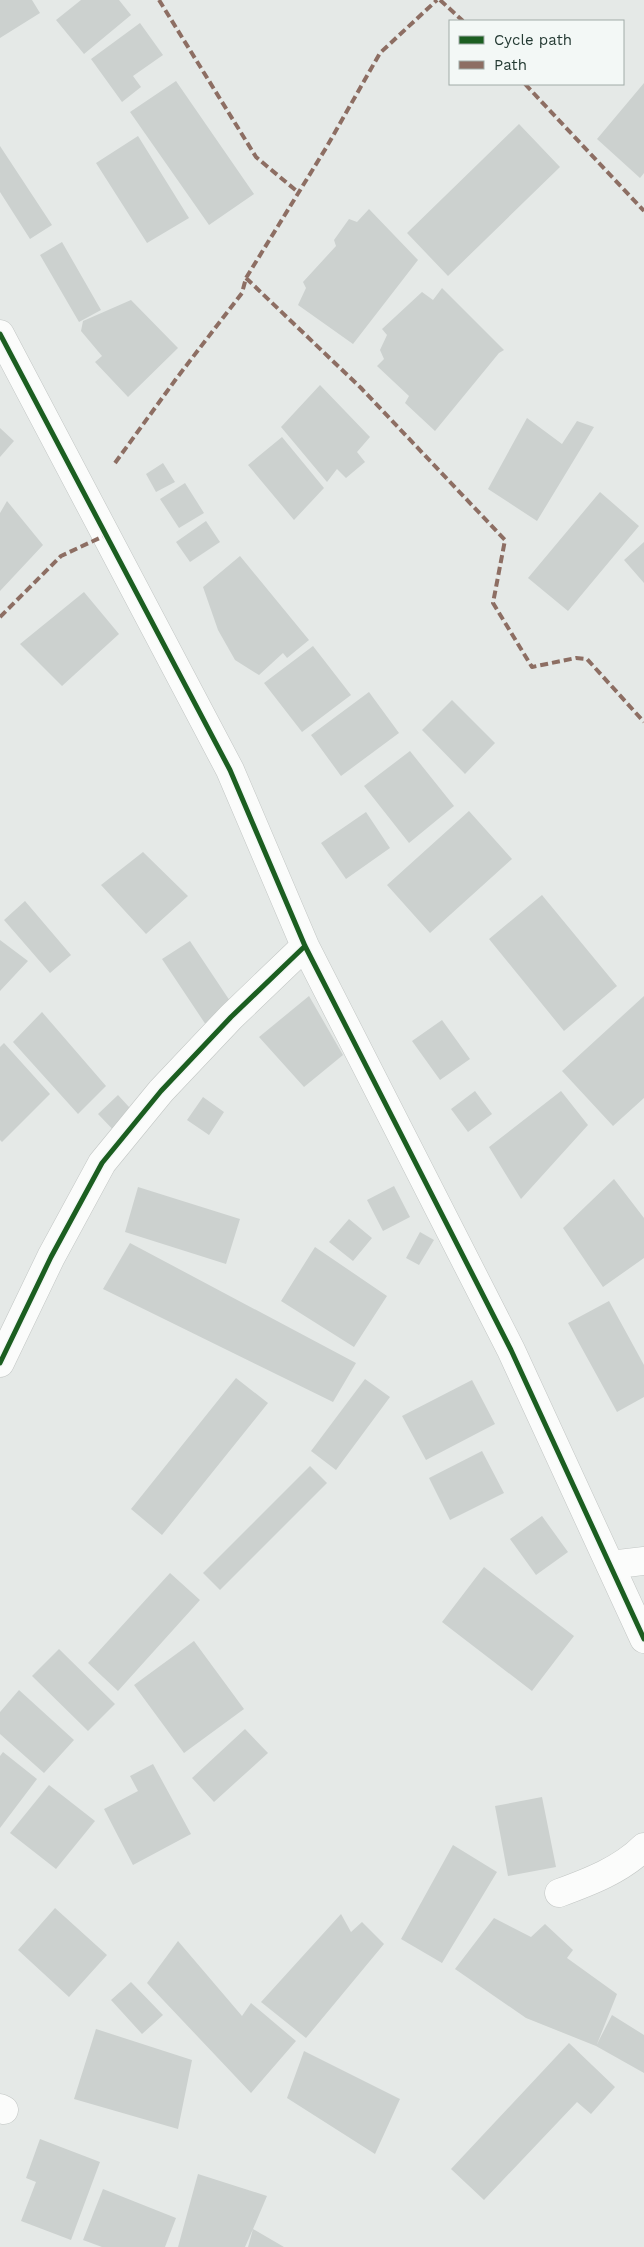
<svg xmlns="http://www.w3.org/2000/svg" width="644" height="2247" font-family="'Work Sans',sans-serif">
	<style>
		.building { fill: #ccd1cf }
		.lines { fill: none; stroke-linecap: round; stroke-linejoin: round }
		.minor-casing { stroke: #c2c6c4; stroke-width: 29 }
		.minor { stroke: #fbfcfb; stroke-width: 28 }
		.quiet { stroke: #8d6e63; stroke-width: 4; stroke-dasharray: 8 4; stroke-linecap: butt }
		.cycleway-casing { stroke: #f3f8f6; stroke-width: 8 }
		.cycleway { stroke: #1b5e20; stroke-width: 5 }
	</style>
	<rect width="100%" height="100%" fill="#e5e9e7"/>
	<!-- building -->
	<path class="building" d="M0 0H32L40 13 0 38Z
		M81 0H119L131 15 84 54 56 20Z
		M140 23 163 55 133 76 141 87 122 102 91 59Z
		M176 81 254 194 209 225 130 112Z
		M644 83V173L640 178 597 139Z
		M519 124 560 167 448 276 407 233Z
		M138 136 189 218 147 243 96 163Z
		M0 146 52 225 30 239 0 192Z
		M369 209 418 260 353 344 298 305 306 288 303 282 336 246 334 240 349 219 357 222Z
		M62 242 101 310 79 322 40 255Z
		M442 288 504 350 499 353 435 431 405 403 409 396 377 366 384 359 380 350 387 335 382 329 422 292 433 300Z
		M131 300 178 348 128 397 95 362 102 356 81 331 83 321Z
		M320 385 370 437 357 452 365 462 346 478 337 469 327 482 281 427Z
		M527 418 562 444 577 421 594 427 537 521 488 489Z
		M0 428 14 441 0 457Z
		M282 437 324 488 294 520 248 465Z
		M163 463 175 482 156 492 146 474Z
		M185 483 204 513 179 528 160 499Z
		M600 492 639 526 568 611 528 578Z
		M7 501 43 545 0 591V513Z
		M206 521 220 542 190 562 176 542Z
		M644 542V583L624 560Z
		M240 556 309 640 287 658 283 653 259 675 235 660 218 630 203 587Z
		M84 592 119 634 62 686 20 644Z
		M313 646 351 695 302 732 264 683Z
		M369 692 399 733 341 776 311 735Z
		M452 700 495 743 465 774 422 730Z
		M410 751 454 806 409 843 364 786Z
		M469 811 512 859 430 933 387 885Z
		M366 812 390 848 346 879 321 843Z
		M143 852 188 896 146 934 101 885Z
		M542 895 617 986 564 1031 489 939Z
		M25 901 71 955 50 973 4 920Z
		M0 940 28 961 0 991Z
		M190 941 234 1007 206 1025 162 959Z
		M309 996 343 1055 304 1087 259 1037Z
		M644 996V1098L613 1126 562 1071Z
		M42 1012 106 1086 78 1114 13 1042Z
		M442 1020 470 1059 440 1080 412 1041Z
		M4 1043 50 1094 2 1142 0 1140V1047Z
		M475 1091 492 1114 468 1132 451 1109Z
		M561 1091 588 1125 521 1199 489 1147Z
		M118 1095 140 1119 121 1138 98 1114Z
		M203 1097 224 1112 209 1135 187 1120Z
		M614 1179 644 1218V1258L603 1287 563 1228Z
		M394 1186 410 1217 383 1231 367 1200Z
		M138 1187 240 1219 226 1264 125 1232Z
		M349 1219 372 1238 353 1261 329 1242Z
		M420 1232 434 1240 419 1265 406 1258Z
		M130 1243 356 1363 333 1402 103 1289Z
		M315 1247 387 1296 354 1347 281 1301Z
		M609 1301 644 1365V1397L617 1412 568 1323Z
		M236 1378 268 1403 162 1535 131 1509Z
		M365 1379 390 1397 336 1470 311 1451Z
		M472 1380 495 1424 426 1460 402 1416Z
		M482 1451 504 1493 450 1520 429 1478Z
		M310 1466 327 1483 220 1590 203 1573Z
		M542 1516 568 1552 536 1575 510 1539Z
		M484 1567 574 1636 532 1691 442 1622Z
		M170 1573 200 1600 118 1691 88 1663Z
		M194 1641 244 1709 184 1753 134 1685Z
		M59 1649 115 1704 88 1731 32 1676Z
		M19 1690 74 1740 44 1773 0 1734V1712Z
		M245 1729 268 1753 214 1802 192 1778Z
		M3 1752 37 1779 0 1828V1756Z
		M153 1764 191 1834 133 1865 104 1809 138 1791 130 1776Z
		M49 1785 95 1821 56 1869 10 1833Z
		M542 1797 556 1867 508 1876 495 1806Z
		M453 1845 497 1872 442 1963 401 1939Z
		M55 1908 107 1955 69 1997 18 1950Z
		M341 1914 351 1932 362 1922 384 1944 306 2038 261 2002Z
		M494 1918 531 1937 545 1924 573 1950 567 1958 617 1994 597 2044 612 2015 644 2035V2073L596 2046 526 2018 455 1969Z
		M178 1941 242 2016 251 2003 296 2041 251 2093 147 1983Z
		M131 1982 163 2015 142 2034 111 2000Z
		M96 2029 192 2060 178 2129 74 2099Z
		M569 2043 615 2087 591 2114 577 2102 484 2200 451 2169Z
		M304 2051 400 2099 375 2154 287 2098Z
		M40 2139 100 2162 71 2240 21 2221 36 2182 26 2178Z
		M198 2174 267 2196 253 2229 284 2247H248L253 2229 245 2247H178Z
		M103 2189 176 2218 165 2247H102L83 2240Z"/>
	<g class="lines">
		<!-- minor casing -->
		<g class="minor-casing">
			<path id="minor" d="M0 334 230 770 305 946 511 1350 644 1639
				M0 1363 51 1257 102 1163 161 1091 231 1017 305 946
				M610 1565 644 1561
				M559 1893C589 1882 621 1870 644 1847
				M0 2108 4 2110"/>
		</g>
		<!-- minor -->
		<use href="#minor" class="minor"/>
		<!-- quiet -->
		<path class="quiet" d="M159 0 256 157 299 193
			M440 0 463 21
			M525 84 644 211
			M246 278 361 388 505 540 493 603 532 667 576 658 587 659 644 722
			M115 463 176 379 242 293 246 278 326 148 380 53 437 0
			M0 617 61 556 106 535"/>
		<!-- cycleway casing -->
		<g class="cycleway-casing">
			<path id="cycleway" d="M0 334 230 770 305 946 511 1350 644 1639
				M0 1363 51 1257 102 1163 161 1091 231 1017 305 946"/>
		</g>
		<!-- cycleway -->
		<use href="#cycleway" class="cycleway"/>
	</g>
	<!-- legend -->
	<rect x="449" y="20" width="175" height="65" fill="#f3f8f6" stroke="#a1aca8"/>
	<rect x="459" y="36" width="25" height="8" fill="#1b5e20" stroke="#a1aca8"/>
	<text x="494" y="45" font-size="15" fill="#253b34">Cycle path</text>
	<rect x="459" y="61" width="25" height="8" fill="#8d6e63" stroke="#a1aca8"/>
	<text x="494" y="70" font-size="15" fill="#253b34">Path</text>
</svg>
